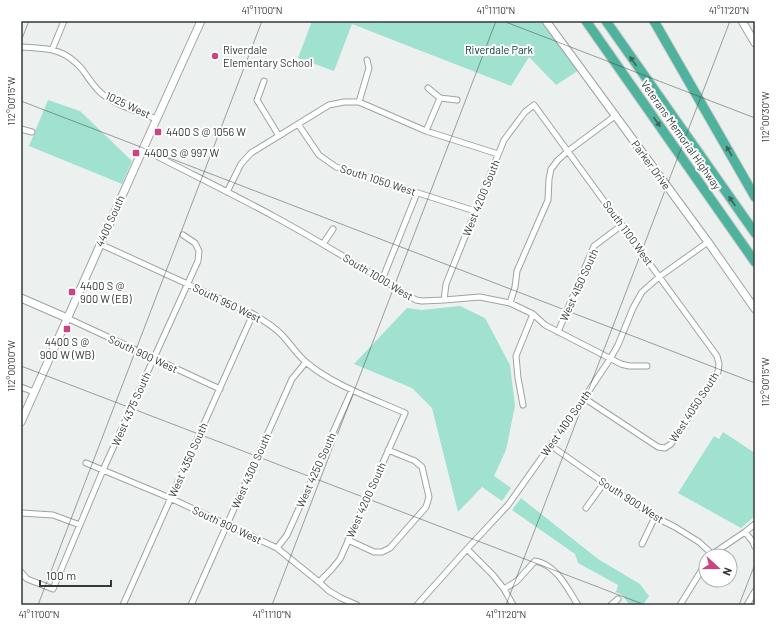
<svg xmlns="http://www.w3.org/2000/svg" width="776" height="626" font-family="Barlow,sans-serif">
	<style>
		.green { fill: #a0e1cf }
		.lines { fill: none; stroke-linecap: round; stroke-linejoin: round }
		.street-casing { stroke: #9ea4a2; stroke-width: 7 }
		.secondary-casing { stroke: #9ea4a2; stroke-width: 9 }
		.highway-casing { stroke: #cbcccb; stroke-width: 11 }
		.street { stroke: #fff; stroke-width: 5 }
		.secondary { stroke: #fff; stroke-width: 7 }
		.highway { stroke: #4eb29c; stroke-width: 9 }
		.oneway { fill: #3e635b }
		.ticks { fill: none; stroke: #363938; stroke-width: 1; stroke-opacity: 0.45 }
		.poi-dot { fill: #cb4481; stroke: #fff; stroke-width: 1.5 }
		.labels { text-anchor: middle; stroke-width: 4; stroke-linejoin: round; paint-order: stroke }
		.poi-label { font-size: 11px; fill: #363938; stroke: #fff; text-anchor: start }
		.park-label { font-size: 11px; fill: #00362c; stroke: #fff }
		.street-label { font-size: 11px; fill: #363938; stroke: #fff }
		.neatline { fill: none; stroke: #363938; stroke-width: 1.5 }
		.ticks-label { font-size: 10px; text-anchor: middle; fill: #363938 }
	</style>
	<rect width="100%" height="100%" fill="#ecf1f0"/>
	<!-- green -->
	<path class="green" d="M312 21H545L582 68 556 85 529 57 511 86 352 24 334 71 298 58Z
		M48 100 80 111 132 161 122 184 29 146Z
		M460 306 485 318 510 365 515 406 506 450 494 476 511 488 502 501 482 487 458 512 432 408 412 388 354 364 407 308 422 310Z
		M723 432 755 453V516L741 528 678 493 714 436 719 439Z
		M521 498 598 559 640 584 649 596 643 605H630L622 595 616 592 618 585 578 563 575 554 512 510Z"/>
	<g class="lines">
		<!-- street casing -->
		<g class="street-casing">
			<path id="street" d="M21 47C47 49 63 47 82 69 87 76 94 87 101 93 117 106 138 111 156 119
				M52 50 64 21
				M264 81 257 100 279 136
				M428 88 440 98 457 100
				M359 102 369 68 367 60
				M298 124 319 155 336 167 475 211
				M21 129 32 132
				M426 131 440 98
				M143 149C187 172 231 193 275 217 323 243 369 272 416 300L422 301 444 300 480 297 510 303 533 314 545 325 621 364 629 366H647
				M227 192 241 164 251 153 329 105 344 102H359L426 131 498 154
				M100 244 253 314C263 320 273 326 281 334 290 343 297 355 307 363 333 385 374 399 405 413L340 559 331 570 319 582
				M323 244 333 229
				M382 280 417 193
				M444 300 446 284 504 140 525 112 534 105 717 356 719 364 718 372 671 444 665 448 658 447 584 398
				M510 303 515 287 517 271 548 200 549 179 551 169 558 160 568 151 615 116
				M67 318 220 389
				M558 332 594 246 622 225
				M21 387 34 392
				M523 405 518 378 516 356 533 314
				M550 445 604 483 655 517 675 527 699 542 712 554
				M86 463 170 498 277 548 319 582 329 591 341 598 357 605
				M586 508 604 483
				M21 513 53 515 80 525
				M745 532 753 542 755 547
				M348 540 374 552H382L390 548 426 507 429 497 422 467 415 461 388 450
				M642 544 655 517
				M277 548 287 535 352 390
				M467 549 493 575 504 589 513 605
				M711 555 745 532 755 524
				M21 572 27 579 53 589 103 470 198 261 199 251 195 243 183 235
				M504 589 517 581 535 561C557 565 567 588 578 605
				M123 605 253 314
				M191 605 292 379 306 362
				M417 605 467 549 508 505 584 398 610 359 618 345 633 308 642 292 659 277 708 242
				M611 605 618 599
				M680 605 706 563
				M747 605 755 591"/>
		</g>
		<!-- secondary casing -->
		<g class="secondary-casing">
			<path id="secondary" d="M546 21 708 242 755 309
				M742 21 755 43
				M21 298 67 318
				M21 422 143 149 201 21"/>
		</g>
		<!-- highway casing -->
		<g class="highway-casing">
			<path id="highway" d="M586 21 755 262
				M606 21 755 233
				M654 21 755 197"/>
		</g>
		<!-- street -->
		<use href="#street" class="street"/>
		<!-- secondary -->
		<use href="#secondary" class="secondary"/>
		<!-- highway -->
		<use href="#highway" class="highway"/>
	</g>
	<!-- one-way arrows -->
	<defs><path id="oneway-solid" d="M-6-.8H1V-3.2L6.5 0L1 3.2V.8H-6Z"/></defs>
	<g class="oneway">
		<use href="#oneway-solid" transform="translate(633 61) rotate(-125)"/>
		<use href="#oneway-solid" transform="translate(657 122) rotate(55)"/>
		<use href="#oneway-solid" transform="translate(729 151) rotate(-120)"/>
		<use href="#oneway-solid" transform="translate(732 201) rotate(-125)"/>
	</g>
	<!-- ticks -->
	<path class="ticks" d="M503 21 755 118M21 41 29 21M21 101 755 383M21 366 645 605M38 605 262 21M272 605 496 21M506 605 730 21M739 605 755 564"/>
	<!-- markers -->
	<g class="poi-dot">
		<circle cx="215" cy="56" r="4"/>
		<rect x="154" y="128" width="8" height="8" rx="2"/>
		<rect x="132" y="149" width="8" height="8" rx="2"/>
		<rect x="68" y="288" width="8" height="8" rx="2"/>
		<rect x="63" y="325" width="8" height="8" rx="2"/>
	</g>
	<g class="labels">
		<!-- poi labels -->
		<g class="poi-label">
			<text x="223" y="54">Riverdale<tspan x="223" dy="13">Elementary School</tspan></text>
			<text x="166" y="136">4400 S @ 1056 W</text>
			<text x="144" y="157">4400 S @ 997 W</text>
			<text x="80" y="290">4400 S @<tspan x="80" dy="13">900 W (EB)</tspan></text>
			<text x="67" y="346" text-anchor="middle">4400 S @<tspan x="67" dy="13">900 W (WB)</tspan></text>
		</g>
		<!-- park labels -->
		<g class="park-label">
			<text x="499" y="54">Riverdale Park</text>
		</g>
		<!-- street labels -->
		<g class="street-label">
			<text transform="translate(128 105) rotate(25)" y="4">1025 West</text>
			<text transform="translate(681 135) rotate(55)" y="4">Veterans Memorial Highway</text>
			<text transform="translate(651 165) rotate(54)" y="4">Parker Drive</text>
			<text transform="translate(378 180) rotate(18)" y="4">South 1050 West</text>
			<text transform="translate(481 198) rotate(-68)" y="4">West 4200 South</text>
			<text transform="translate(110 221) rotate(-66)" y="4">4400 South</text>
			<text transform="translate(628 233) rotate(54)" y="4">South 1100 West</text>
			<text transform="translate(378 277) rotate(31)" y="4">South 1000 West</text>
			<text transform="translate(579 285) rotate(-66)" y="4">West 4150 South</text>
			<text transform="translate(227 303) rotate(26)" y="4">South 950 West</text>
			<text transform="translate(143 354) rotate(25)" y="4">South 900 West</text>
			<text transform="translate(694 407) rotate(-57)" y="4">West 4050 South</text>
			<text transform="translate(131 409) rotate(-66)" y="4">West 4375 South</text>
			<text transform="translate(566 423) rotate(-55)" y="4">West 4100 South</text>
			<text transform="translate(188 460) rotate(-66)" y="4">West 4350 South</text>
			<text transform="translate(316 470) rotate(-66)" y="4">West 4250 South</text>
			<text transform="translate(251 471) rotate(-66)" y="4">West 4300 South</text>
			<text transform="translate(366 500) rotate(-66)" y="4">West 4200 South</text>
			<text transform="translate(631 500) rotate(33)" y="4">South 900 West</text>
			<text transform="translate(227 525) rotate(25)" y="4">South 800 West</text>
		</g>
	</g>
	<!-- border -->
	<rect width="776" height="626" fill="none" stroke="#ffffff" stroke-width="44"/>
	<!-- north arrow -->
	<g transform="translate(718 568) rotate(111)"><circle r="19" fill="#ffffff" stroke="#afb0af"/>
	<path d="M0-3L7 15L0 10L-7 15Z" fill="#cb4481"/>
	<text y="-6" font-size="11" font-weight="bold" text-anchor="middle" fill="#363938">N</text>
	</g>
	<!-- scale -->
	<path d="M40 580v6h71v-6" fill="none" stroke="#363938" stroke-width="2"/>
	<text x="46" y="580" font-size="12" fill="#363938" stroke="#ffffff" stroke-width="3" paint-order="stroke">100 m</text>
	<rect x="22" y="22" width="732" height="582" class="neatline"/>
	<g class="ticks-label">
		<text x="262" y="14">41°11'00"N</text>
		<text x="496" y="14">41°11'10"N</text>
		<text x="729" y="14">41°11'20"N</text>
		<text transform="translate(11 101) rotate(-90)" y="4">112°00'15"W</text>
		<text transform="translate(765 117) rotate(-90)" y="4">112°00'30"W</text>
		<text transform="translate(11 366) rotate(-90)" y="4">112°00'00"W</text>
		<text transform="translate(765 382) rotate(-90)" y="4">112°00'15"W</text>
		<text x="39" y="618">41°11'00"N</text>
		<text x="272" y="618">41°11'10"N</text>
		<text x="506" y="618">41°11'20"N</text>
	</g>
</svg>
